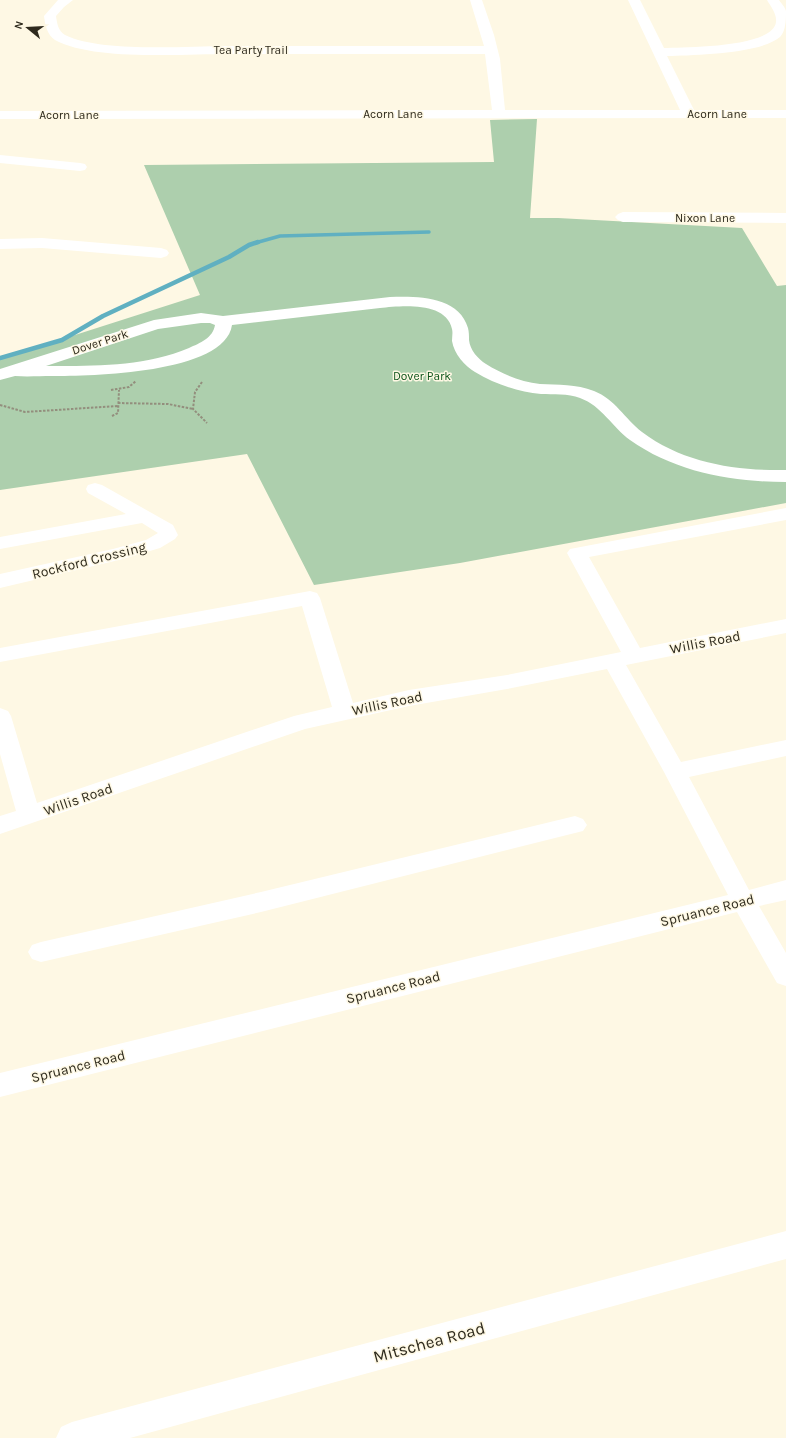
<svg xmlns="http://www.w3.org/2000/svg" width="786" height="1438" font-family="Karla,sans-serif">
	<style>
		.green { fill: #adcfad }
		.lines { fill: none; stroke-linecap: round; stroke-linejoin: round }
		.stream-far1 { stroke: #60b0c1; stroke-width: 3.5 }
		.stream { stroke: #60b0c1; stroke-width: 4.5 }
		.path { stroke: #938e7d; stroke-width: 2; stroke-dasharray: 2.5 1.5; stroke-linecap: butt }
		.minor { fill: #fff; fill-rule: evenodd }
		.labels { text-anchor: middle; stroke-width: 3; stroke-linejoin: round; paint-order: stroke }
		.far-street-label { font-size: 12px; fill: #2e2a1d; stroke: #fef8e4 }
		.far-park-label { font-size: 12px; fill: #0b5319; stroke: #fef8e4 }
		.street-label { font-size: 14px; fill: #2e2a1d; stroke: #fef8e4 }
		.near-street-label { font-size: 17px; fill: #2e2a1d; stroke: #fef8e4 }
	</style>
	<rect width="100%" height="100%" fill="#fef8e4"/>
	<!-- green -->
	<path class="green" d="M537 119 530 218H558L742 228 777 286 786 285V503L460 563 314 585 247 454 0 490V359L200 295 144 165 494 162 490 120Z"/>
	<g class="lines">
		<!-- stream-far1 -->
		<path class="stream-far1" d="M255 243 280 236 429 232"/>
		<!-- stream -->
		<path class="stream" d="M0 358 62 340 103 316 229 257 249 245 258 242"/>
		<!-- path -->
		<path class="path" d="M202 382 195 392 193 409 207 423
			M111 390 129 387 136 381
			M118 403 168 404 193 409
			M0 405 25 412 118 406
			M112 416 118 413 119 390"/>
		<!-- minor -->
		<path class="minor" d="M58 0H73L64 7 56 16C57 23 58 31 65 35 102 53 185 46 227 46 313 46 398 46 484 46L470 0H482L494 35 500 59 505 110H680L628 0H640L664 48C684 47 773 48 776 22 777 14 771 7 767 0H779C781 3 785 7 786 11 786 19 786 31 780 37 760 54 694 55 667 56L694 110H786V118L0 119V111L492 110 485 54C400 54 314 54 229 54 184 54 93 61 55 40 47 35 45 24 44 16Z
			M0 155 80 163 85 164 87 167 85 170 80 171 0 163Z
			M623 212 786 213V223L623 222 618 220 615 217 618 214Z
			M42 238 161 248 167 250 169 253 167 256 161 258 42 248 0 249V239Z
			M390 297C417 296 459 296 468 328 469 332 469 336 469 340 470 350 478 359 486 364 502 374 521 382 540 384 558 385 576 384 594 391 615 399 625 419 642 432 683 463 736 471 786 470V482C732 482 675 472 630 440 612 427 602 406 580 398 568 393 553 395 541 394 518 392 495 384 475 372 465 366 454 354 452 341 452 337 453 333 452 329 446 301 401 306 380 308L232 325C225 374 89 376 52 376 40 376 27 377 15 376L0 380V369L154 320 201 313 223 316ZM201 323H210L215 325C213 338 200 343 189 348 144 367 94 366 46 366L158 329Z
			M95 483 102 485 173 525 178 535 175 539 160 548 123 559 0 588V574L113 549 146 540 158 533 142 523 0 549V537L126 514 88 493 86 489 88 485Z
			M786 508V520L589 557 640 648 786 619V633L626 665 681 762 786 740V756L689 777 749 890 786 880V900L759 906 786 953V986L777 983 737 912 0 1097V1073L728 895 664 772 607 669 507 689 409 706 305 729 0 834V816L16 811 0 754V708L8 711 11 716 37 803 294 716 332 707 302 606 0 662V648L310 591 317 593 320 598 353 703 409 690 507 675 621 652 567 553 570 549Z
			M575 816 583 819 587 825 583 831 261 912 41 962 32 959 28 952 32 945 41 942 261 892Z
			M786 1231V1259L130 1438H56L61 1427 72 1422Z"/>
	</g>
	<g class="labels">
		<!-- far-street labels -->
		<g class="far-street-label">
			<text x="251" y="54">Tea Party Trail</text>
			<text x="393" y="118">Acorn Lane</text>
			<text x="717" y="118">Acorn Lane</text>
			<text x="69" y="119">Acorn Lane</text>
			<text x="705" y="222">Nixon Lane</text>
			<text transform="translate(100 342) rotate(-18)" y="4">Dover Park</text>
		</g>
		<!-- far-park labels -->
		<g class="far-park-label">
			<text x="422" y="380">Dover Park</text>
		</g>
		<!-- street labels -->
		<g class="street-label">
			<text transform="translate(89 560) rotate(-14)" y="5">Rockford Crossing</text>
			<text transform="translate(705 642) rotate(-11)" y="5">Willis Road</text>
			<text transform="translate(387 703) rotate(-12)" y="5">Willis Road</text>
			<text transform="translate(78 799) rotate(-19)" y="5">Willis Road</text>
			<text transform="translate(707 910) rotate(-14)" y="5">Spruance Road</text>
			<text transform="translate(393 987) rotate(-14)" y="5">Spruance Road</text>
			<text transform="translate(78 1066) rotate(-14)" y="5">Spruance Road</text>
		</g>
		<!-- near-street labels -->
		<g class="near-street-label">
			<text transform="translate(429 1342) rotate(-15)" y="6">Mitschea Road</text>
		</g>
	</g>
	<!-- north arrow -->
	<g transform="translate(28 28) rotate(288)" stroke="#fef8e4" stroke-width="3" paint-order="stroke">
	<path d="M0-3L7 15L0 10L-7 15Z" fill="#2e2a1d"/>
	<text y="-6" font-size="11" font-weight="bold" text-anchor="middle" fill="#2e2a1d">N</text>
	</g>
</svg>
